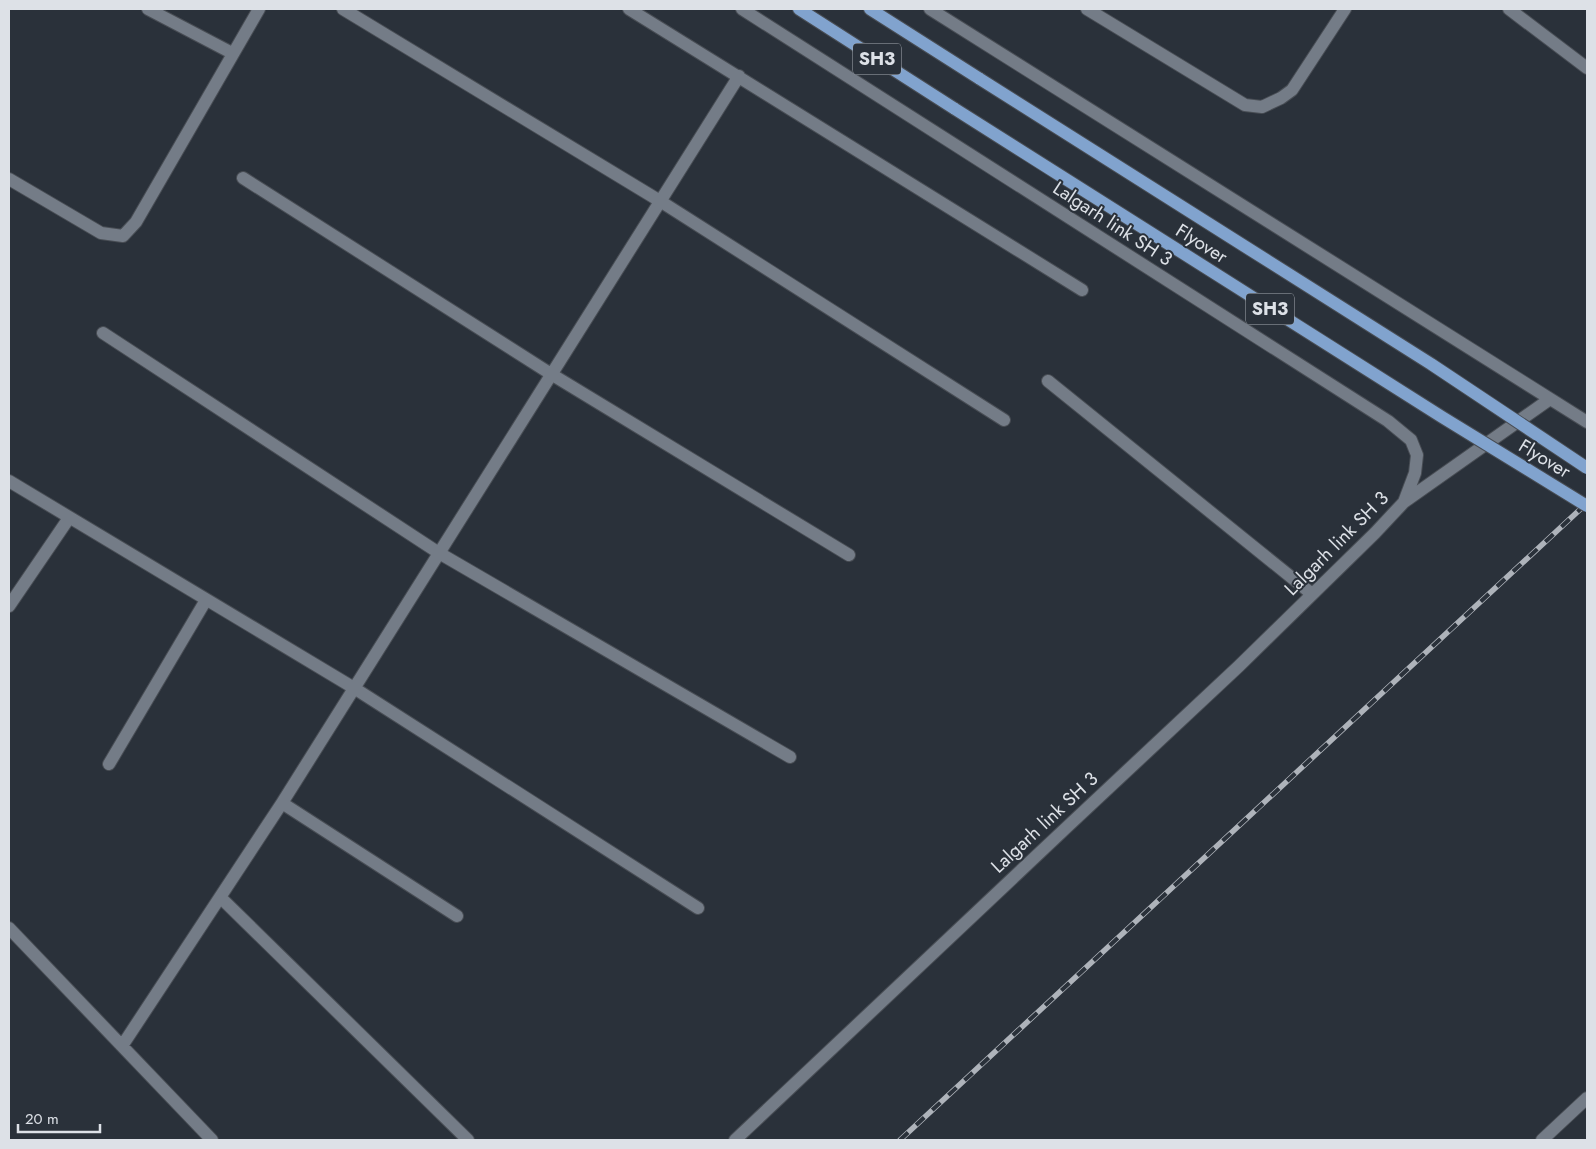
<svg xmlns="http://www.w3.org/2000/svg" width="1596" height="1149" font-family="Jost,sans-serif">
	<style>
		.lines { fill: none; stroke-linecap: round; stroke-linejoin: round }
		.minor-casing { stroke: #484d54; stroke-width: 14 }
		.major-casing { stroke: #484d54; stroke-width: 14 }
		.minor { stroke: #747c87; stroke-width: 12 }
		.major { stroke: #81a3ce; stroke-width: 12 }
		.rail-casing { stroke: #aeb3ba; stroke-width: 5.5 }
		.rail { stroke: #2a313a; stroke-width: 4; stroke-dasharray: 11; stroke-linecap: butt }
		.major-bridge-casing { stroke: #484d54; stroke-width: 14; stroke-linecap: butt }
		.major-bridge { stroke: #81a3ce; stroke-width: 12 }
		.labels { text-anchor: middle; stroke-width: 4; stroke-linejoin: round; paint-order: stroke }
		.shield { fill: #2a313a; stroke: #a7acb3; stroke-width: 1 }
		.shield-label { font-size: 18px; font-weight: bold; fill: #dde1e7 }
		.street-label { font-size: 19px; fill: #dde1e7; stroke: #2a313a }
	</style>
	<rect width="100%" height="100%" fill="#2a313a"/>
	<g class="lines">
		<!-- minor casing -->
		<g class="minor-casing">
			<path id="minor" d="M148 9 232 53
				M343 9 660 201 1004 420
				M629 9 1082 290
				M930 9 1587 422
				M1087 9 1245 105 1262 107 1281 98 1292 90 1345 9
				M1509 9 1587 68
				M243 178 551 374 849 555
				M9 179 101 233 123 236 136 222 259 9
				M103 333 439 553 790 757
				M1048 381 1312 594
				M9 481 354 688 698 908
				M1404 502 1550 399
				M9 606 69 518
				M109 764 206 600
				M282 803 457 916
				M220 897 468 1140
				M9 928 212 1140
				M122 1046 282 803 739 76
				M735 1140 1067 827 1239 666 1375 533 1404 502 1415 473 1417 455 1411 440 1388 421 742 9
				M1542 1140 1587 1098"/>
		</g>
		<!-- major casing -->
		<g class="major-casing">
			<path id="major" d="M799 9 955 109
				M870 9 980 79"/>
		</g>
		<!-- minor -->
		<use href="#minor" class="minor"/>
		<!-- major -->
		<use href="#major" class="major"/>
		<!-- rail casing -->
		<g class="rail-casing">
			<path id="rail" d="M900 1140 1587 503"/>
		</g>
		<!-- rail -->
		<use href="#rail" class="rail"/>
		<!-- major-bridge casing -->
		<g class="major-bridge-casing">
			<path id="major-bridge" d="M980 79 1431 364 1587 468
				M955 109 1442 417 1587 506"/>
		</g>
		<!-- major-bridge -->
		<use href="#major-bridge" class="major-bridge"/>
	</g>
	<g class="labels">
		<!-- shield labels -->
		<g class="shield">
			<rect x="853" y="43.5" width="48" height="31" rx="4"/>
			<rect x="1246" y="293.5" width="48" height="31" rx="4"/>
		</g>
		<g class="shield-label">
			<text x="877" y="65">SH3</text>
			<text x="1270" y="315">SH3</text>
		</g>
		<!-- street labels -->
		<g class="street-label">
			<text transform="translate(1113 223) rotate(33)" y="7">Lalgarh link SH 3</text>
			<text transform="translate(1202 243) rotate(32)" y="7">Flyover</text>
			<text transform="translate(1545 458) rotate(31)" y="7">Flyover</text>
			<text transform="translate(1336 543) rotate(-45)" y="7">Lalgarh link SH 3</text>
			<text transform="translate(1044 822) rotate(-43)" y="7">Lalgarh link SH 3</text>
		</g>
	</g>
	<!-- border -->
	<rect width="1596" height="1149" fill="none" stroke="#dde1e7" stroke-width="20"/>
	<!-- scale -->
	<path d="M18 1124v8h82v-8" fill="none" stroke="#dde1e7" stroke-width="2.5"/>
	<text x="25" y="1124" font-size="15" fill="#dde1e7" stroke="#2a313a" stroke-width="4" paint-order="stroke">20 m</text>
</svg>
